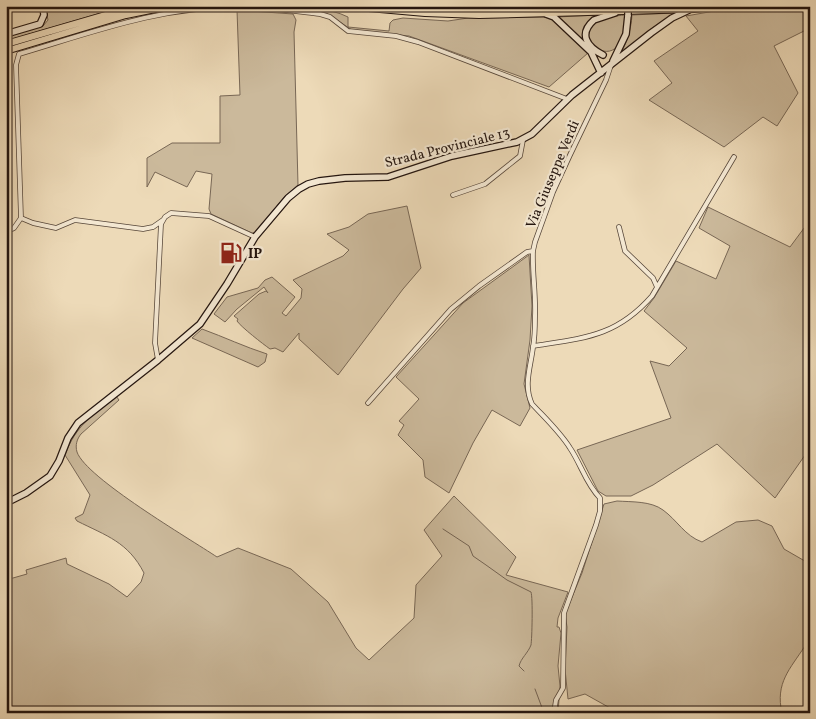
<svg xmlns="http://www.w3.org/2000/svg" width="816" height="719" font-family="Vollkorn,serif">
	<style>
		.green { fill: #cbb99b; stroke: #786755 }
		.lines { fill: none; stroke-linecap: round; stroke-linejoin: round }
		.stream { stroke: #746352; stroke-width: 1 }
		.street-casing { stroke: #564639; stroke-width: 5.5 }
		.secondary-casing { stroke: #24150f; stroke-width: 8 }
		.primary-casing { stroke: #24150f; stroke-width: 8 }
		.street { stroke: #f3e7d1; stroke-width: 4 }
		.secondary { stroke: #f3e7d1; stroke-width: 5.5 }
		.primary { stroke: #eddab8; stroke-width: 6 }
		.secondary-bridge-casing { stroke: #24150f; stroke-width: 8; stroke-linecap: butt }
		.secondary-bridge { stroke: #f3e7d1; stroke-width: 5.5 }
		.labels { text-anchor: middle; stroke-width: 4.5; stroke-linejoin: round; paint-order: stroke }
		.street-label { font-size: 14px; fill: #24150f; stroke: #f3e7d1 }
		.poi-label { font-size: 14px; font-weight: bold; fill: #24150f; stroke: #f3e7d1; text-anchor: start }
	</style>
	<rect width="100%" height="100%" fill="#eddab8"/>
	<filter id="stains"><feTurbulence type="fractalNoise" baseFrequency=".004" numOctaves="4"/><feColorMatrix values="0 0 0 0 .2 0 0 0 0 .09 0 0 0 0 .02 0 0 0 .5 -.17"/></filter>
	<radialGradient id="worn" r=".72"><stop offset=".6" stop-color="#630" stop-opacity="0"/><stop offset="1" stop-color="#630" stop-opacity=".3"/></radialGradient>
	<!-- green -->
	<path class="green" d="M45 6H124L6 41V37L43 26 48 20Z
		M273 6C294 6 329 7 348 17V27L389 31 390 23 393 20 403 18 448 21 468 18 549 17 554 20 588 53 549 87 409 36 352 30 326 13Z
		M743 6H810V28L774 46 798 93 777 126 763 117 724 147 649 100 672 83 654 61 698 31 686 16Z
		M237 10 293 14 296 20 294 32 298 185 285 196 256 232 252 233 211 214 209 209 212 174 196 171 187 187 155 172 147 187V158L172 143H220V96L240 95Z
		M674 13 648 31 619 56C627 43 631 30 632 15Z
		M598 15 589 22 587 46 557 17Z
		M625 15C625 28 622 55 603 51 598 50 593 45 589 42 584 17 606 17 625 15Z
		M407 206 421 268 403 289 338 375 299 339V333L283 352 275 348 270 349C263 344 241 327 237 321L238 319 234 316 259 294 266 291 268 293 264 287 237 309 225 322 214 314 227 297 258 288 265 280 272 277 295 297 282 313 286 316 301 298 302 289 293 280 343 256 349 250 327 234 349 227 368 214Z
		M708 207 790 247 810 220V448L775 498 717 444 653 485 631 496H606L598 491 577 450 671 418 650 361 669 366 687 348 644 311 654 298 676 261 716 279 730 246 699 228Z
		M529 255 532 306 530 340 524 384 530 408 520 426 492 410 473 443 449 493 425 477 423 460 398 435 404 425 399 421 419 399 396 377 463 303Z
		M202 329C224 337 245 347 267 354L265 362 258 367 192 338Z
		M116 396 119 400 81 434C77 439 75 445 77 452 86 478 190 539 217 557L238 548 291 569 328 602 356 648 369 660 414 618 416 585 442 556 424 530 454 496 516 557 506 575 568 592 558 618 557 627H559L561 633 558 666 560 686 558 713H6V580L27 574 26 570 66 558 67 564 109 584 127 597 141 582 144 573C128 542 107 536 77 521L75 518 83 514 90 495 65 455C76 425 92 416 116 396Z
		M617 501C632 502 651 501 663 510 677 520 685 536 702 542L736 522 758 520 772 526 784 549 810 564V643L805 646C790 669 775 683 782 713H619L585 694 568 699 565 669 567 627 565 614 582 573 604 504Z"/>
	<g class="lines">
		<!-- stream -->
		<path class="stream" d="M443 529 469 546 473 556 486 565 507 580 531 592C533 598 532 639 531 645 528 653 521 658 519 666L524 671
			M535 689 544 713"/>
		<!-- street casing -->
		<g class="street-casing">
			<path id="street" d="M453 195 485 184 520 156 523 140
				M21 218 16 65 19 54C90 33 162 6 237 7 265 7 293 11 320 14L330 17 348 31 396 36 418 42 567 99
				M21 218 33 223 56 228 75 220 143 229 153 227 163 220
				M619 227 625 251 653 278 657 287
				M6 232 14 228 21 218
				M533 346C584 338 616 337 652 296L734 157
				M158 360 155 343 161 224 165 217 171 213 209 216 255 237
				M368 403 451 309 479 286 527 252 533 251
				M554 713 556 700 563 688 564 613 596 525 600 511V498C586 484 581 464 570 448 560 432 545 418 532 404 523 385 531 366 533 347 535 337 535 326 535 316 536 294 532 272 533 251L535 242 553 192 570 155 606 80 611 65"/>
		</g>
		<!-- secondary casing -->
		<g class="secondary-casing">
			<path id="secondary" d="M546 14 554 17 591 52 601 73
				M6 34 40 24 44 15 43 6
				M603 55C587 47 578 34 594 20L615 13
				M613 61 626 34 628 15
				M6 503 26 493 50 476 59 461 68 438 78 423 158 360 200 324 227 284 255 237 288 198 299 189 308 184 319 181 345 178 388 177 452 156 517 142 532 134 572 95 651 33 672 18 689 10"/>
		</g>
		<!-- primary casing -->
		<g class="primary-casing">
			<path id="primary" d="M346 6 425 13 479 15 694 9 718 6
				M414 6 480 9 592 6
				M6 44 137 6
				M6 51 126 15 170 6"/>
		</g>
		<!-- street -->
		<use href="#street" class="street"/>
		<!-- secondary -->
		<use href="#secondary" class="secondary"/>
		<!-- primary -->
		<use href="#primary" class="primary"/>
		<!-- secondary-bridge casing -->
		<g class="secondary-bridge-casing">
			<path id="secondary-bridge" d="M628 6V15"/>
		</g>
		<!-- secondary-bridge -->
		<use href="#secondary-bridge" class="secondary-bridge"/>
	</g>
	<!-- icons -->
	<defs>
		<g id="fuel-bare" transform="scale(1.725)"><path d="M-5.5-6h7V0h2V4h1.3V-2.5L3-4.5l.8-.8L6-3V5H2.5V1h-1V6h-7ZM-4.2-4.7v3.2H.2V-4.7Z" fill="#8f2418" stroke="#f3e7d1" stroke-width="2.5" paint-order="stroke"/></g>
	</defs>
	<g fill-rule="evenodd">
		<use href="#fuel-bare" x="231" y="253"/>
	</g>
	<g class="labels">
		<!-- street labels -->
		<g class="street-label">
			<text transform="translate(447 147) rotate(-14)" y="5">Strada Provinciale 13</text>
			<text transform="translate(552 174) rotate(-67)" y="5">Via Giuseppe Verdi</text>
		</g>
		<!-- poi labels -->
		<g class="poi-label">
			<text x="248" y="258">IP</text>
		</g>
	</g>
	<!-- margin -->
	<rect width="816" height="719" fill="none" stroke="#eddab8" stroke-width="25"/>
	<rect x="8" y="8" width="801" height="704" fill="none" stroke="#24150f" stroke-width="2.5"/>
	<rect x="12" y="12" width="791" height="694" fill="none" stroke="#24150f"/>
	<rect width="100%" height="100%" filter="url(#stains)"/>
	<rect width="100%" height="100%" fill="url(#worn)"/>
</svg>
